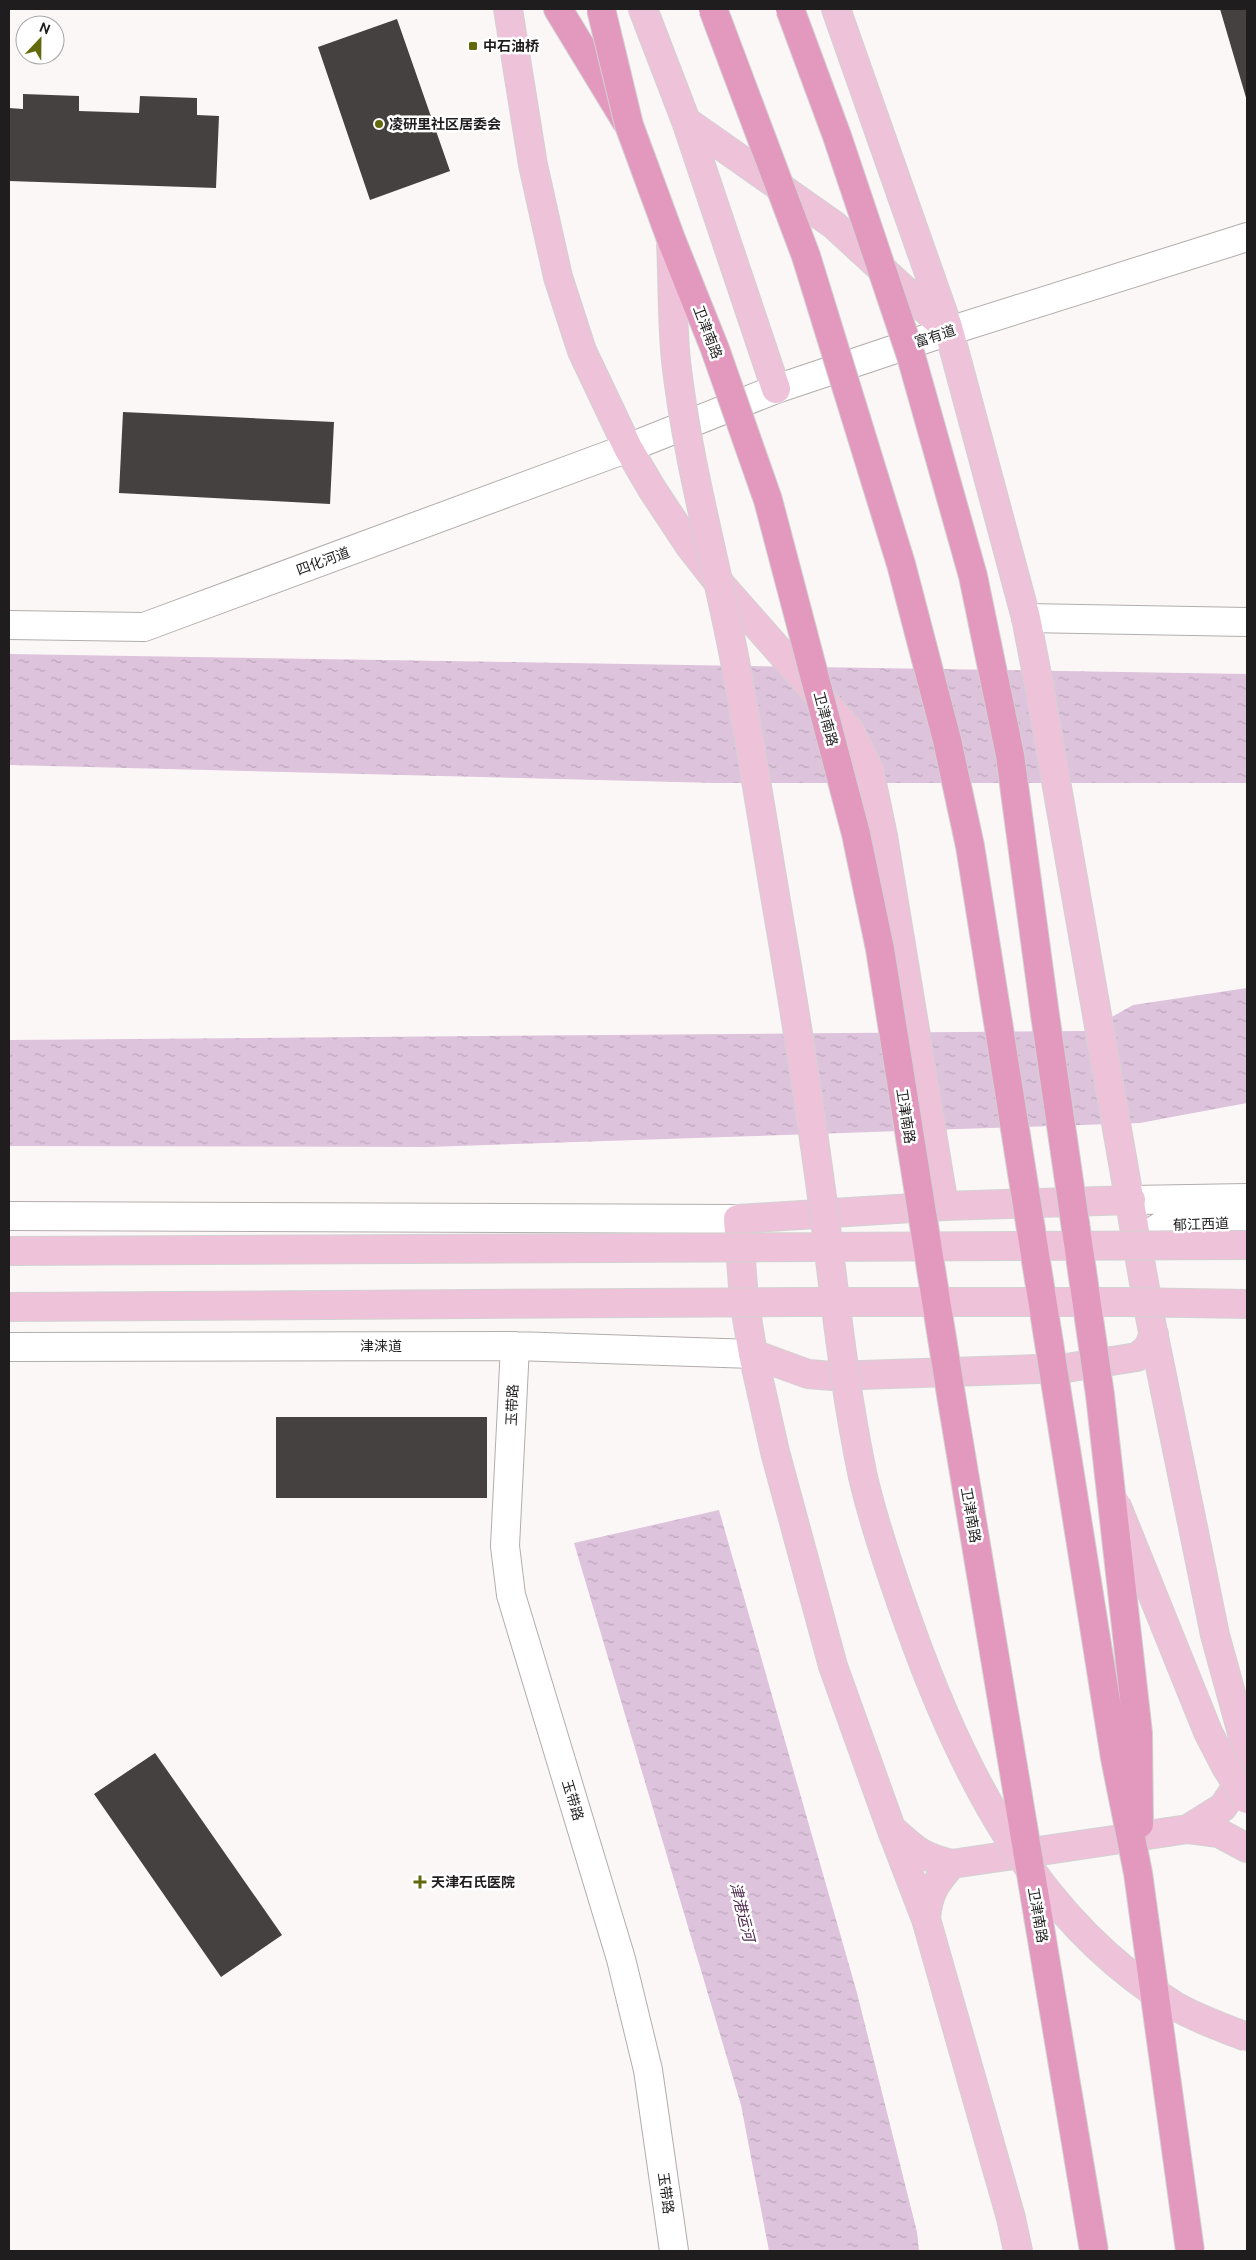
<svg xmlns="http://www.w3.org/2000/svg" width="1256" height="2260" font-family="Ubuntu,'Noto Sans SC',sans-serif">
	<style>
		.water { fill: url(#water-ripples) }
		.building { fill: #454140 }
		.lines { fill: none; stroke-linecap: round; stroke-linejoin: round }
		.minor-casing { stroke: #b2adad; stroke-width: 30 }
		.major-casing { stroke: #d2d2d2; stroke-width: 30 }
		.highway-casing { stroke: #d2d2d2; stroke-width: 30 }
		.minor { stroke: #fff; stroke-width: 28 }
		.major { stroke: #eec2d8; stroke-width: 28 }
		.highway { stroke: #e399be; stroke-width: 28 }
		.major-bridge-casing { stroke: #d2d2d2; stroke-width: 30; stroke-linecap: butt }
		.highway-bridge-casing { stroke: #d2d2d2; stroke-width: 30; stroke-linecap: butt }
		.major-bridge { stroke: #eec2d8; stroke-width: 28 }
		.highway-bridge { stroke: #e399be; stroke-width: 28 }
		.poi-dot { fill: #62690c; stroke: #fff; stroke-width: 2 }
		.labels { text-anchor: middle; stroke-width: 5; stroke-linejoin: round; paint-order: stroke }
		.poi-label { font-size: 14px; font-weight: bold; fill: #1f1d1e; stroke: #fff; text-anchor: start }
		.street-label { font-size: 14px; fill: #1f1d1e; stroke: #fff }
		.water-label { font-size: 15px; font-style: italic; fill: #4e2b4e; stroke: #fff }
	</style>
	<defs>
		<pattern id="water-ripples" width="26" height="14" patternUnits="userSpaceOnUse" patternTransform="scale(1.25)"><rect width="26" height="14" fill="#ddc3dc"/><path d="M2 4q2-2 4 0t4 0M15 11q2-2 4 0t4 0" fill="none" stroke="#bda7bc"/></pattern>
	</defs>
	<rect width="100%" height="100%" fill="#fcf7f7"/>
	<!-- water -->
	<path class="water" d="M9 654 1247 674V783H716L9 765Z
		M1247 988V1103L1140 1123 428 1147 9 1146V1040L1087 1031 1133 1005Z
		M719 1510 857 1993 917 2232 919 2251H769L741 2105 574 1543Z"/>
	<!-- building -->
	<path class="building" d="M1220 9H1247V101Z
		M397 19 450 171 370 200 318 47Z
		M23 94 79 96V111L139 113 140 96 197 98V115L219 116 216 188 9 181V108L23 109Z
		M123 412 334 422 330 504 119 493Z
		M276 1417H487V1498H276Z
		M155 1753 282 1935 221 1977 94 1794Z"/>
	<g class="lines">
		<!-- minor casing -->
		<g class="minor-casing">
			<path id="minor" d="M1026 618 1247 622
				M9 625 144 627 628 448 776 389 949 331 1247 237
				M1131 1200 1247 1198
				M9 1216 738 1219
				M1141 1255C1145 1245 1151 1231 1161 1226 1179 1218 1226 1222 1247 1222
				M515 1346 505 1546 511 1595 621 1959 648 2070 674 2251
				M9 1347 515 1346 753 1354"/>
		</g>
		<!-- major casing -->
		<g class="major-casing">
			<path id="major" d="M508 9 533 165 558 277 582 351 628 448 652 489 689 545 714 577 850 731 869 769 883 836 944 1206
				M643 9 686 121 776 389
				M836 9 948 327
				M686 121 834 225 949 331 1026 618 1040 690 1150 1317 1215 1635 1247 1751
				M753 1354 808 1374 832 1376 1066 1368 1137 1357 1148 1348 1154 1334
				M1188 1829 1219 1833 1247 1848
				M893 1830C916 1851 922 1857 952 1864L1188 1829 1223 1807 1235 1789 1247 1763
				M926 1919C928 1893 935 1883 952 1864
				M1018 2251 1011 2218 926 1919 891 1828 833 1666 775 1452 753 1354 744 1300 738 1219 944 1206 1131 1200"/>
		</g>
		<!-- highway casing -->
		<g class="highway-casing">
			<path id="highway" d="M558 9 626 121"/>
		</g>
		<!-- minor -->
		<use href="#minor" class="minor"/>
		<!-- major -->
		<use href="#major" class="major"/>
		<!-- highway -->
		<use href="#highway" class="highway"/>
		<!-- major-bridge casing -->
		<g class="major-bridge-casing">
			<path id="major-bridge" d="M671 243C673 282 672 322 676 361 687 459 714 555 733 651 750 738 763 825 778 913 793 1000 807 1087 819 1175 833 1275 842 1378 863 1477 875 1528 892 1577 910 1627 963 1775 1036 1921 1175 2006 1198 2019 1223 2028 1247 2037
				M9 1251 1247 1245
				M9 1307 793 1302H1126L1247 1304
				M1116 1504 1208 1732 1226 1767 1247 1799"/>
		</g>
		<!-- highway-bridge casing -->
		<g class="highway-bridge-casing">
			<path id="highway-bridge" d="M601 9 629 125 671 239 715 349 768 500 856 834 880 949 952 1401 1094 2251
				M713 9 806 256 901 564 947 740 970 846 1115 1758 1138 1873 1190 2251
				M790 9 837 136 911 356 973 576 1010 755 1045 1015 1100 1395 1138 1733 1139 1824"/>
		</g>
		<!-- major-bridge -->
		<use href="#major-bridge" class="major-bridge"/>
		<!-- highway-bridge -->
		<use href="#highway-bridge" class="highway-bridge"/>
	</g>
	<!-- markers -->
	<g class="poi-dot">
		<rect x="468" y="41" width="10" height="10" rx="2.5"/>
		<circle cx="379" cy="124" r="5"/>
		<path d="M417.5 1874.5h5v5h5v5h-5v5h-5v-5h-5v-5h5z"/>
	</g>
	<g class="labels">
		<!-- poi labels -->
		<g class="poi-label">
			<text x="483" y="51">中石油桥</text>
			<text x="389" y="129">凌研里社区居委会</text>
			<text x="431" y="1887">天津石氏医院</text>
		</g>
		<!-- street labels -->
		<g class="street-label">
			<text transform="translate(708 332) rotate(69)" y="5">卫津南路</text>
			<text transform="translate(935 336) rotate(-18)" y="5">富有道</text>
			<text transform="translate(323 561) rotate(-20)" y="5">四化河道</text>
			<text transform="translate(826 719) rotate(75)" y="5">卫津南路</text>
			<text transform="translate(906 1116) rotate(81)" y="5">卫津南路</text>
			<text transform="translate(1201 1224) rotate(-2)" y="5">郁江西道</text>
			<text x="381" y="1351">津涞道</text>
			<text transform="translate(512 1405) rotate(-87)" y="5">玉带路</text>
			<text transform="translate(971 1515) rotate(80)" y="5">卫津南路</text>
			<text transform="translate(573 1800) rotate(73)" y="5">玉带路</text>
			<text transform="translate(1038 1915) rotate(80)" y="5">卫津南路</text>
			<text transform="translate(666 2193) rotate(82)" y="5">玉带路</text>
		</g>
		<!-- water labels -->
		<g class="water-label">
			<text transform="translate(742 1912) rotate(76)" y="5">津港运河</text>
		</g>
	</g>
	<!-- border -->
	<rect width="1256" height="2260" fill="none" stroke="#1f1d1e" stroke-width="20"/>
	<!-- north arrow -->
	<g transform="translate(40 40) rotate(22)"><circle r="24" fill="#ffffff" stroke="#a5a5a5"/>
	<path d="M0-4L9 19L0 12L-9 19Z" fill="#62690c"/>
	<text y="-8" font-size="14" font-weight="bold" text-anchor="middle" fill="#1f1d1e">N</text>
	</g>
</svg>
